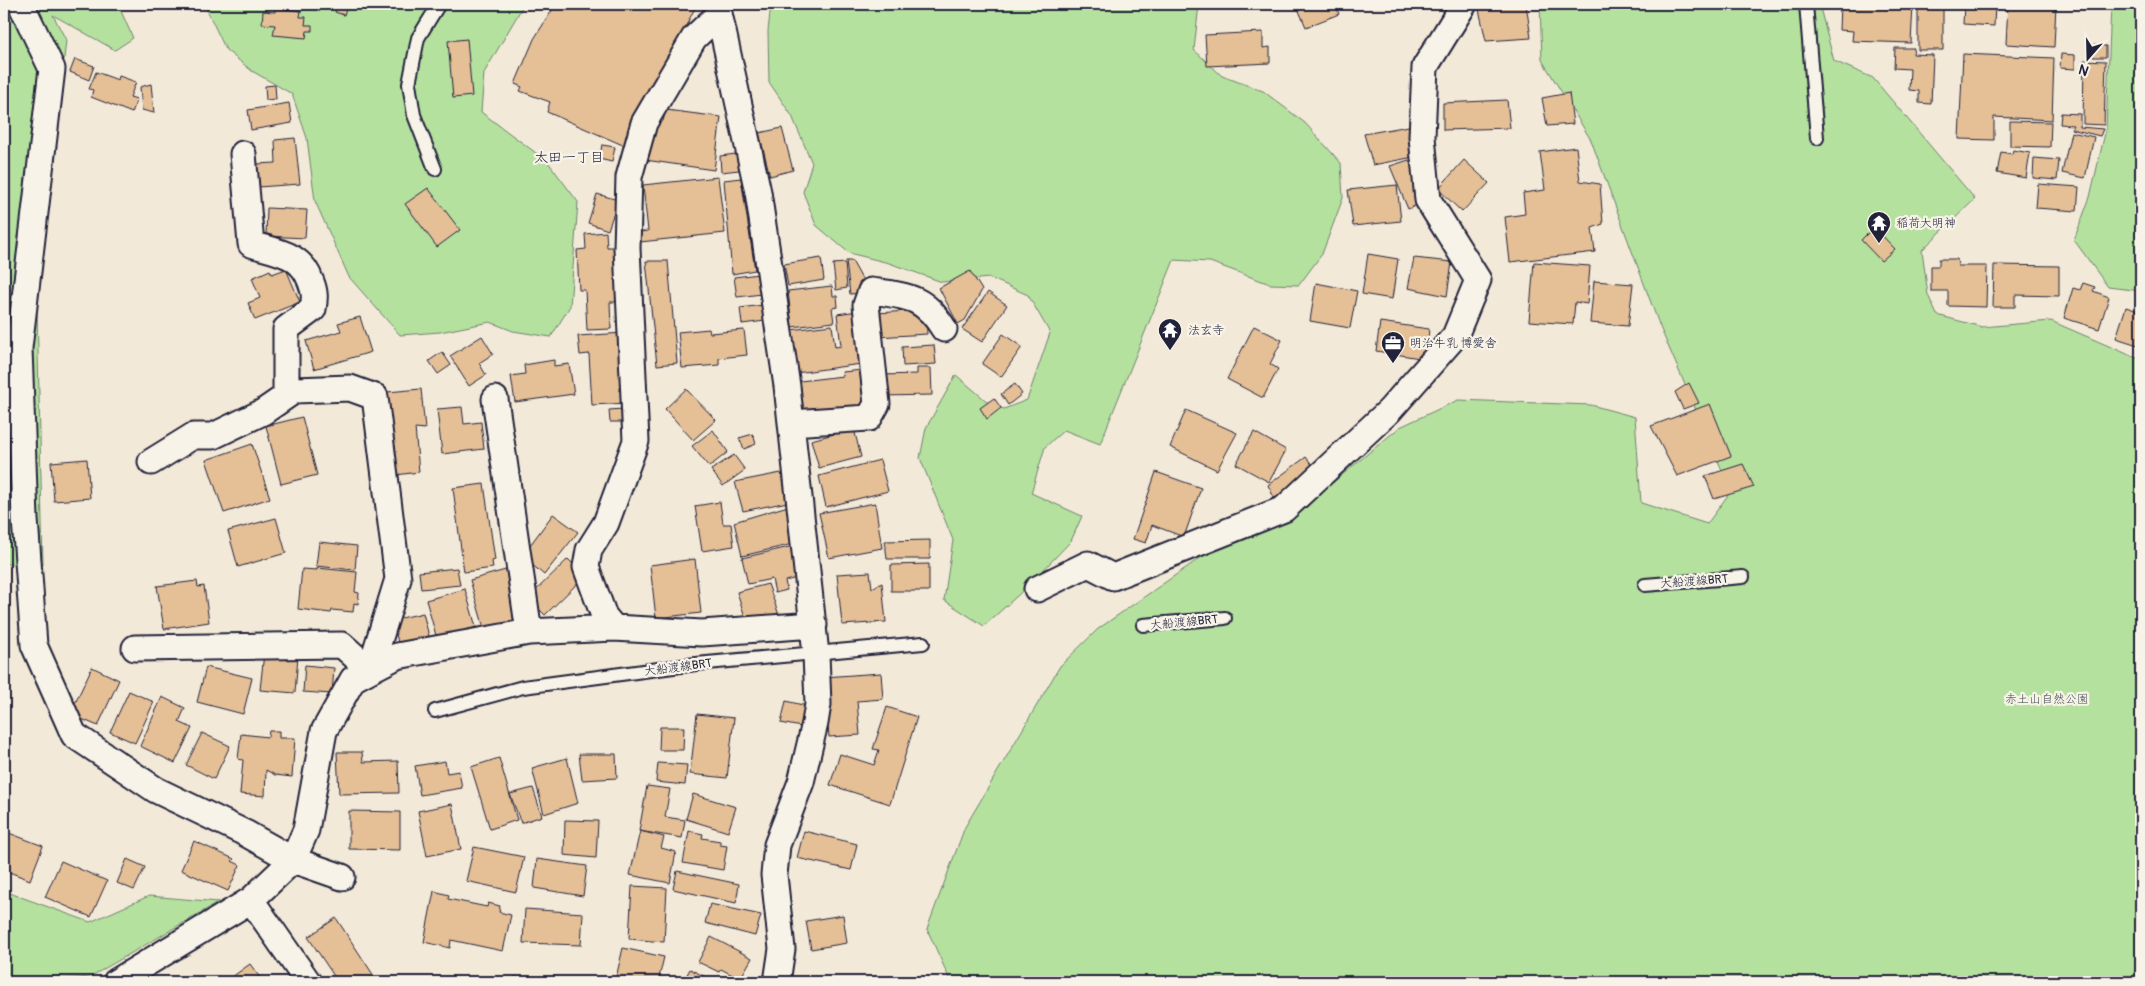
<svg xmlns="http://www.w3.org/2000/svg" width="2145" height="986" font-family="Pangolin,'Klee One',sans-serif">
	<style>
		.green { fill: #b5e19f; stroke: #6c826d }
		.building { fill: #e5bf96; stroke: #22223b }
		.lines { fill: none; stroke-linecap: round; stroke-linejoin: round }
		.lane-casing { stroke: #22223b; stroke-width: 16 }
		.street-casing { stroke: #22223b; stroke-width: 29 }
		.lane { stroke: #f7f3e8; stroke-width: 12 }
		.street { stroke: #f7f3e8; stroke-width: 25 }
		.labels { text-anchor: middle; stroke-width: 4.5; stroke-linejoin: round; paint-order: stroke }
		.poi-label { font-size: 12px; fill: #22223b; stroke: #f7f3e8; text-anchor: start }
		.street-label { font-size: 12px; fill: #22223b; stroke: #f7f3e8 }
		.park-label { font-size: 12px; fill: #475254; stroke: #f7f3e8 }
		.neighbourhood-label { font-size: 14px; fill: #22223b; stroke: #f7f3e8 }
	</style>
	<rect width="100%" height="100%" fill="#f3e9d8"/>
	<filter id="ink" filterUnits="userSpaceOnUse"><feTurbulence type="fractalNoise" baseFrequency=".02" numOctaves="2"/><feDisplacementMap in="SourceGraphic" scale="10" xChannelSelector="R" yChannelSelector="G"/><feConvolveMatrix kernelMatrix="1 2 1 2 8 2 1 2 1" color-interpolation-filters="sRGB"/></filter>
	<g filter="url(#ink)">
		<!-- green -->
		<path class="green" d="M4 4H123L120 9 133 38 115 50 53 15 66 40 37 309 43 565 4 564Z
			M204 4H524L484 73 481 112 548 162 578 202 570 306 551 337 513 331 490 322 440 332 400 335 349 277 315 201 307 138 292 94 252 71 226 50Z
			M771 4H1199L1194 50 1222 76 1263 91 1305 123 1341 163 1343 198 1322 254 1299 285 1270 284 1210 262 1174 260 1100 444 1064 430 1045 447 1031 493 1082 516 1071 541 1028 586 984 626 944 600 953 540 920 458 926 428 956 375 990 404 1004 409 1027 400 1050 333 1028 295 990 278 942 282 889 263 849 253 816 225 803 192 812 163 792 116 769 82 768 31Z
			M1540 4H1819L1834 61 1873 78 1975 199 1922 250 1928 295 1937 315 1982 327 2051 321 2141 360V982H951L927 929 965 827 1060 666 1098 629 1213 549 1325 489 1400 427 1458 400 1591 405 1635 417 1641 503 1707 524 1731 491 1660 327 1591 140 1542 60Z
			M2111 4H2141V291L2108 287 2074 240 2090 197 2106 129Z
			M4 891 90 922 149 896 219 902 90 977 41 982H4Z"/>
		<!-- building -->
		<path class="building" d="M270 4H284L283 8 270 6Z
			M338 4 347 5 344 15 335 12Z
			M556 4H697L625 146 547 112 550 102 520 91 522 87 515 84 534 39Z
			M1296 4H1335L1339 14 1306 27Z
			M1431 4H1450L1432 9Z
			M1496 4H1526L1531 38 1486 41 1478 5Z
			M1840 4 1913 5 1911 43 1852 41 1853 31 1839 30Z
			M1918 4H1943V50H1918Z
			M1964 4H1995L1994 26 1963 24Z
			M2008 4H2056L2054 47 2006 44Z
			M275 8 301 11 300 17H306L305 25H312V31H307L306 38 273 35 275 25 262 24 263 11 275 12Z
			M1263 32V48L1270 47V63L1207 66 1205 35Z
			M467 39 472 96 453 98 448 41Z
			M2093 45 2106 46V57H2093Z
			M1895 48H1914L1913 54 1933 55 1931 104 1919 103V91L1909 90 1910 69 1894 68Z
			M1963 54 2054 58 2052 120 1994 117V140L1959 139Z
			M2061 54 2075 55V69L2060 68Z
			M75 59 94 66 89 80 70 72Z
			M2084 60 2106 61 2104 125 2083 124Z
			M96 72 118 80 119 76 136 82 130 97 137 99 132 113 91 97 93 90 89 89Z
			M151 84 154 113 142 110 140 87Z
			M275 85 276 99 266 100 265 86Z
			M1569 93 1573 124 1547 126 1542 98Z
			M1507 100 1510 128 1443 130V103Z
			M289 103 292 123 251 130 248 110Z
			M666 110 721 117 714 170 645 160 654 129 663 121Z
			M2061 113 2080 114V127L2103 129 2100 136 2071 129 2073 125 2060 124Z
			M2010 121 2051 122 2050 147 2010 146Z
			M1414 125 1419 156 1373 165 1364 134Z
			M782 128 793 170 770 176 759 133Z
			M2071 132 2094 137 2085 178 2062 173Z
			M295 138 300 184 258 187 256 164 276 163 275 140Z
			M602 145 615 147 612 162 599 159Z
			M1576 147 1580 181 1600 184 1603 224 1592 228 1595 252 1510 262 1505 217 1525 214 1523 193 1545 190 1540 152Z
			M2013 150 2030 153 2026 178 1997 173 2001 152 2012 154Z
			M736 154 739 170 721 172 720 156Z
			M2034 158 2059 160 2057 180 2033 178Z
			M1409 160 1424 202 1408 209 1390 166Z
			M1464 160 1489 183 1462 212 1438 189Z
			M718 177 725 233 640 242 639 232 648 231 643 185Z
			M741 178 755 270 732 274 724 180Z
			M2038 184 2079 187 2077 211 2036 208Z
			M1397 185 1401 221 1353 226 1348 190Z
			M428 188 460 230 437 247 405 204Z
			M597 194 618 200 608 230 588 223Z
			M267 208 307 210 305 238 266 236Z
			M1874 227 1895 249 1881 261 1861 240Z
			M606 232 607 247H617L620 302H610L611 329 587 330 585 290H579L577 250 586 249 585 234Z
			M1368 254 1398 259 1392 299 1362 294Z
			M821 258 824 280 788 286 784 264Z
			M1414 258 1452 262 1447 296 1408 288Z
			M1939 259H1957L1958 266H1987L1986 307 1948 306V291H1931V266H1939Z
			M646 261H668L677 363 657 365Z
			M846 261H852L862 279 863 293 850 294Z
			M1534 262 1590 266 1587 304 1575 302 1573 324 1529 321Z
			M845 263 847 288 836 290 833 264Z
			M1994 265 2059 266V296L2015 295V307H1993Z
			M286 269 300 302 255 320 248 303 260 298 252 278 270 270 272 274Z
			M970 271 982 290 965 320 958 324 939 288Z
			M759 274 762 294 737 297 734 277Z
			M1594 281 1633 284 1628 326 1590 323Z
			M1316 283 1357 291 1350 328 1310 321Z
			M2083 283 2095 287 2093 291 2109 297 2099 329 2064 318 2073 288 2080 290Z
			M832 286 833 296H837L838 307 832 308 834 322 792 327 788 291Z
			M988 292 1007 305 982 342 962 329Z
			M763 305 765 321 742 324 740 308Z
			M2126 307 2141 312V346L2116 338Z
			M926 310 927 334 877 337 876 313Z
			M858 311 861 364 796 373 790 330 832 325 835 347 841 346 837 314Z
			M360 317 371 352 314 369 306 341 341 331 338 323Z
			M1380 322 1429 329 1426 359 1376 351Z
			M1254 326 1282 340 1270 364 1278 369 1263 398 1227 379Z
			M709 329 710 333 744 330 747 355 719 358V365L682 368 678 332Z
			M624 333 628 403 592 405 589 354 580 355 578 336Z
			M1003 334 1022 347 1001 377 982 364Z
			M482 336 493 354 479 363 486 375 469 386 450 356Z
			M934 345 936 364 903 366 902 347Z
			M442 352 451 365 438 374 429 361Z
			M554 360V366L569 364 574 394 515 402 511 376 525 374 524 365Z
			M917 368H931L932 395 882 396 881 375 917 374Z
			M863 370 867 408 804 415 800 381 843 376 842 372Z
			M1689 383 1699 403 1683 409 1675 392Z
			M1015 384 1022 394 1008 405 1001 394Z
			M421 389 425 429 415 428 419 472 396 475 387 392Z
			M686 389 716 420 693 440 665 409Z
			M994 398 1001 408 987 419 980 408Z
			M1710 404 1731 456 1677 476 1651 426Z
			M462 407 464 424 481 422 484 449 442 454 437 409Z
			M623 409V422H610L609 410Z
			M1186 410 1237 433 1217 470 1170 447Z
			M302 417 317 475 281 484 266 426Z
			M854 429 861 457 819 468 811 440Z
			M713 430 728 452 709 467 692 446Z
			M1254 432 1286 450 1269 482 1236 464Z
			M753 434 756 444 744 449 739 438Z
			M252 444 270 498 224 513 206 460Z
			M734 455 745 470 723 486 711 470Z
			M1306 457 1317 471 1276 502 1268 485Z
			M87 459 90 498 54 501 51 462Z
			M880 460 888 491 826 507 819 476Z
			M1743 464 1754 487 1714 499 1705 476Z
			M1156 472 1201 488 1184 537 1152 525 1146 543 1133 539Z
			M781 473 788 502 743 511 735 482Z
			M484 484 495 560 492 561 493 568 464 572 453 488Z
			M4 491 8 493 4 504Z
			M720 502 723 524H731L734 546 702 551 695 506Z
			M875 503 882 548 829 558 819 513Z
			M788 506 797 543 742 556 734 522Z
			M553 514 578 532 544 575 522 556Z
			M276 518 286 553 238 567 228 531Z
			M930 540V559H887L885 541Z
			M319 542 357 546 355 570 316 566Z
			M798 545 805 576 785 581 787 590 775 593 772 579 748 584 742 558Z
			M568 559 585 576 545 615 528 598Z
			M695 559 701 613 656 618 650 565Z
			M929 564V591H891V565Z
			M317 568 357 572 355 592 359 593 358 604 354 603 353 612 332 610 331 613 298 609 302 569 317 570Z
			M457 568 460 585 421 589 419 572Z
			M509 569 520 621 484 628 470 580Z
			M870 572 872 588 882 583 886 622 842 625 837 574Z
			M197 581 198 587 204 586 209 622 164 629 157 586Z
			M768 584 779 615 747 623 737 592Z
			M465 589 476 627 437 639 426 600Z
			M423 613 430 640 399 647 393 620Z
			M264 653 298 656 295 693 260 690Z
			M305 665 334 668 332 694 303 692Z
			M92 667 119 680 98 726 70 714Z
			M206 667 252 678 243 714 197 702Z
			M881 673 883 699 857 701 860 735 829 737 824 677Z
			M129 691 154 702 135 743 110 732Z
			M162 697 185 708 179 722 192 728 175 763 140 746Z
			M786 701 811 707 806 728 781 723Z
			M887 707 917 717 890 804 830 785 840 754 874 765 879 750 873 749Z
			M697 714 734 718 727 778 690 774Z
			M660 727H684L683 750H659Z
			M269 731H279V738H295L292 777 275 775 266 770 265 796 240 794 243 760 238 759 241 734 268 737Z
			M202 733 230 746 214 779 186 765Z
			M337 752H362L363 762 398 761 399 793 339 794Z
			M579 754H616L617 778 582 780Z
			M499 758 517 820 490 829 471 767Z
			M567 758 578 803 544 814 532 768Z
			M445 761 447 773 459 771 462 788 420 795 415 766Z
			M658 763 687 765 685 785 656 782Z
			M647 786 670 789 665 817 685 820 682 838 639 831Z
			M533 788 542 816 521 823 510 794Z
			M693 794 736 807 728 832 686 819Z
			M452 804 461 849 427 856 418 811Z
			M349 811 400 812V850L349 849Z
			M565 820 598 821 596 858 564 855Z
			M640 831 664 837 661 848 676 852 670 883 630 875Z
			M689 831 703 834 702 838 720 841V845L727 846 723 870 683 863Z
			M804 831 857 844 851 870 797 858Z
			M9 833 43 846 30 880 4 870V845Z
			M194 841 234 859 232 861 240 865 228 891 181 870Z
			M474 847 524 857 516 892 466 881Z
			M127 859 145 867 134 890 117 883Z
			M537 859 587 866 583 896 534 888Z
			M61 861 107 881 91 917 45 897Z
			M677 871 739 884 736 903 673 889Z
			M632 886 667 888 664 942 629 939Z
			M434 891 449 895 448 899 487 907 488 903 500 906 499 912 511 915 503 951 451 940 450 948 424 942Z
			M710 904 761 915 755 936 705 923Z
			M525 909 583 913 581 945 523 943Z
			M843 915 847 943 811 949 806 921Z
			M336 918 374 976 365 982H338L308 937Z
			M711 937 752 958 740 979 721 969 719 972 698 962Z
			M623 948 664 957 658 982H615Z
			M250 964 263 982H225Z
			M690 969 715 982H683Z
			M514 977 561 982H513Z"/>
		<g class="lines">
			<!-- lane casing -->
			<g class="lane-casing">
				<path id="lane" d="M1806 4 1817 138
					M435 169 414 115 409 84 418 38 439 4
					M1645 585 1743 577
					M1143 625 1225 618
					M435 711 523 687 696 664 923 643"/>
			</g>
			<!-- street casing -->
			<g class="street-casing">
				<path id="street" d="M21 4 52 69 19 348 25 519 34 645 74 735 156 790 245 833 293 860 342 877
					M717 4 758 192 787 386 816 654 818 704 815 723 801 782 777 845 774 875 782 949 777 982
					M243 154 251 244C277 252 301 253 311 282 315 292 315 298 313 309L286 329V396
					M495 399 529 632
					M791 423 869 418 877 404 866 305 871 291C907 296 924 296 944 329
					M1037 589 1088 564 1113 577 1284 509 1389 411 1455 336 1478 280 1428 200 1422 137 1425 67 1464 4
					M614 628 604 616 586 567 589 550 606 523 636 441 627 248 629 177 644 123 694 38 718 15
					M135 648 342 645 370 670 398 579 375 397 350 388 295 390 263 412 213 436H193L151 462
					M251 900 308 982
					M116 982 251 900 293 860 306 830 324 731 353 679 370 670 397 656 529 632 614 628 702 633 814 625"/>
			</g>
			<!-- lane -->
			<use href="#lane" class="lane"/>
			<!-- street -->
			<use href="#street" class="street"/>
		</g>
	</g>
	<!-- icons -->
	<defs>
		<g id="temple-pin" transform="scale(1.25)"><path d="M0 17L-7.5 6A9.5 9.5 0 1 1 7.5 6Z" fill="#22223b" stroke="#f7f3e8"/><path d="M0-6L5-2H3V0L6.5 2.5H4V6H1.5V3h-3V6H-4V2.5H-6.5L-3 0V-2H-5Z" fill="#fff"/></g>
		<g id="office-pin" transform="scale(1.25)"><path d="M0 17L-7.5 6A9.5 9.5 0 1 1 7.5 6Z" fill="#22223b" stroke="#f7f3e8"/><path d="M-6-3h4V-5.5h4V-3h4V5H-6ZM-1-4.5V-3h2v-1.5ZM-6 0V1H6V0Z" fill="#fff"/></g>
	</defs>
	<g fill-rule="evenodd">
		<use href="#temple-pin" x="1879" y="223"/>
		<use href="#temple-pin" x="1170" y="330"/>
		<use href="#office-pin" x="1393" y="343"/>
	</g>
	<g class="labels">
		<!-- poi labels -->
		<g class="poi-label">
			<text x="1896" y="227">稲荷大明神</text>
			<text x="1188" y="334">法玄寺</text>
			<text x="1410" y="347">明治牛乳 博愛舎</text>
		</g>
		<!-- street labels -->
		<g class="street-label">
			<text transform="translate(1694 581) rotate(-4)" y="4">大船渡線BRT</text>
			<text transform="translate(1184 622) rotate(-5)" y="4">大船渡線BRT</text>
			<text transform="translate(678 667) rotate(-7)" y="4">大船渡線BRT</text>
		</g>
		<!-- park labels -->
		<g class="park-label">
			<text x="2047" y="703">赤土山自然公園</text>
		</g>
		<!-- neighbourhood labels -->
		<g class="neighbourhood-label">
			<text x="569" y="162">太田一丁目</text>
		</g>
	</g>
	<!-- margin -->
	<rect width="2145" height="986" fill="none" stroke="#f7f3e8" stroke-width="20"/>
	<rect x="10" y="10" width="2125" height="966" fill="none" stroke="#22223b" stroke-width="2" filter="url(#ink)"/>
	<!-- north arrow -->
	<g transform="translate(2088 58) rotate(200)" stroke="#f7f3e8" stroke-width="4" paint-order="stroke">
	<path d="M0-4L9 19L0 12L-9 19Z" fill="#22223b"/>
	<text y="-8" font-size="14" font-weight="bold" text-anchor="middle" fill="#22223b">N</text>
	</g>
</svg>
